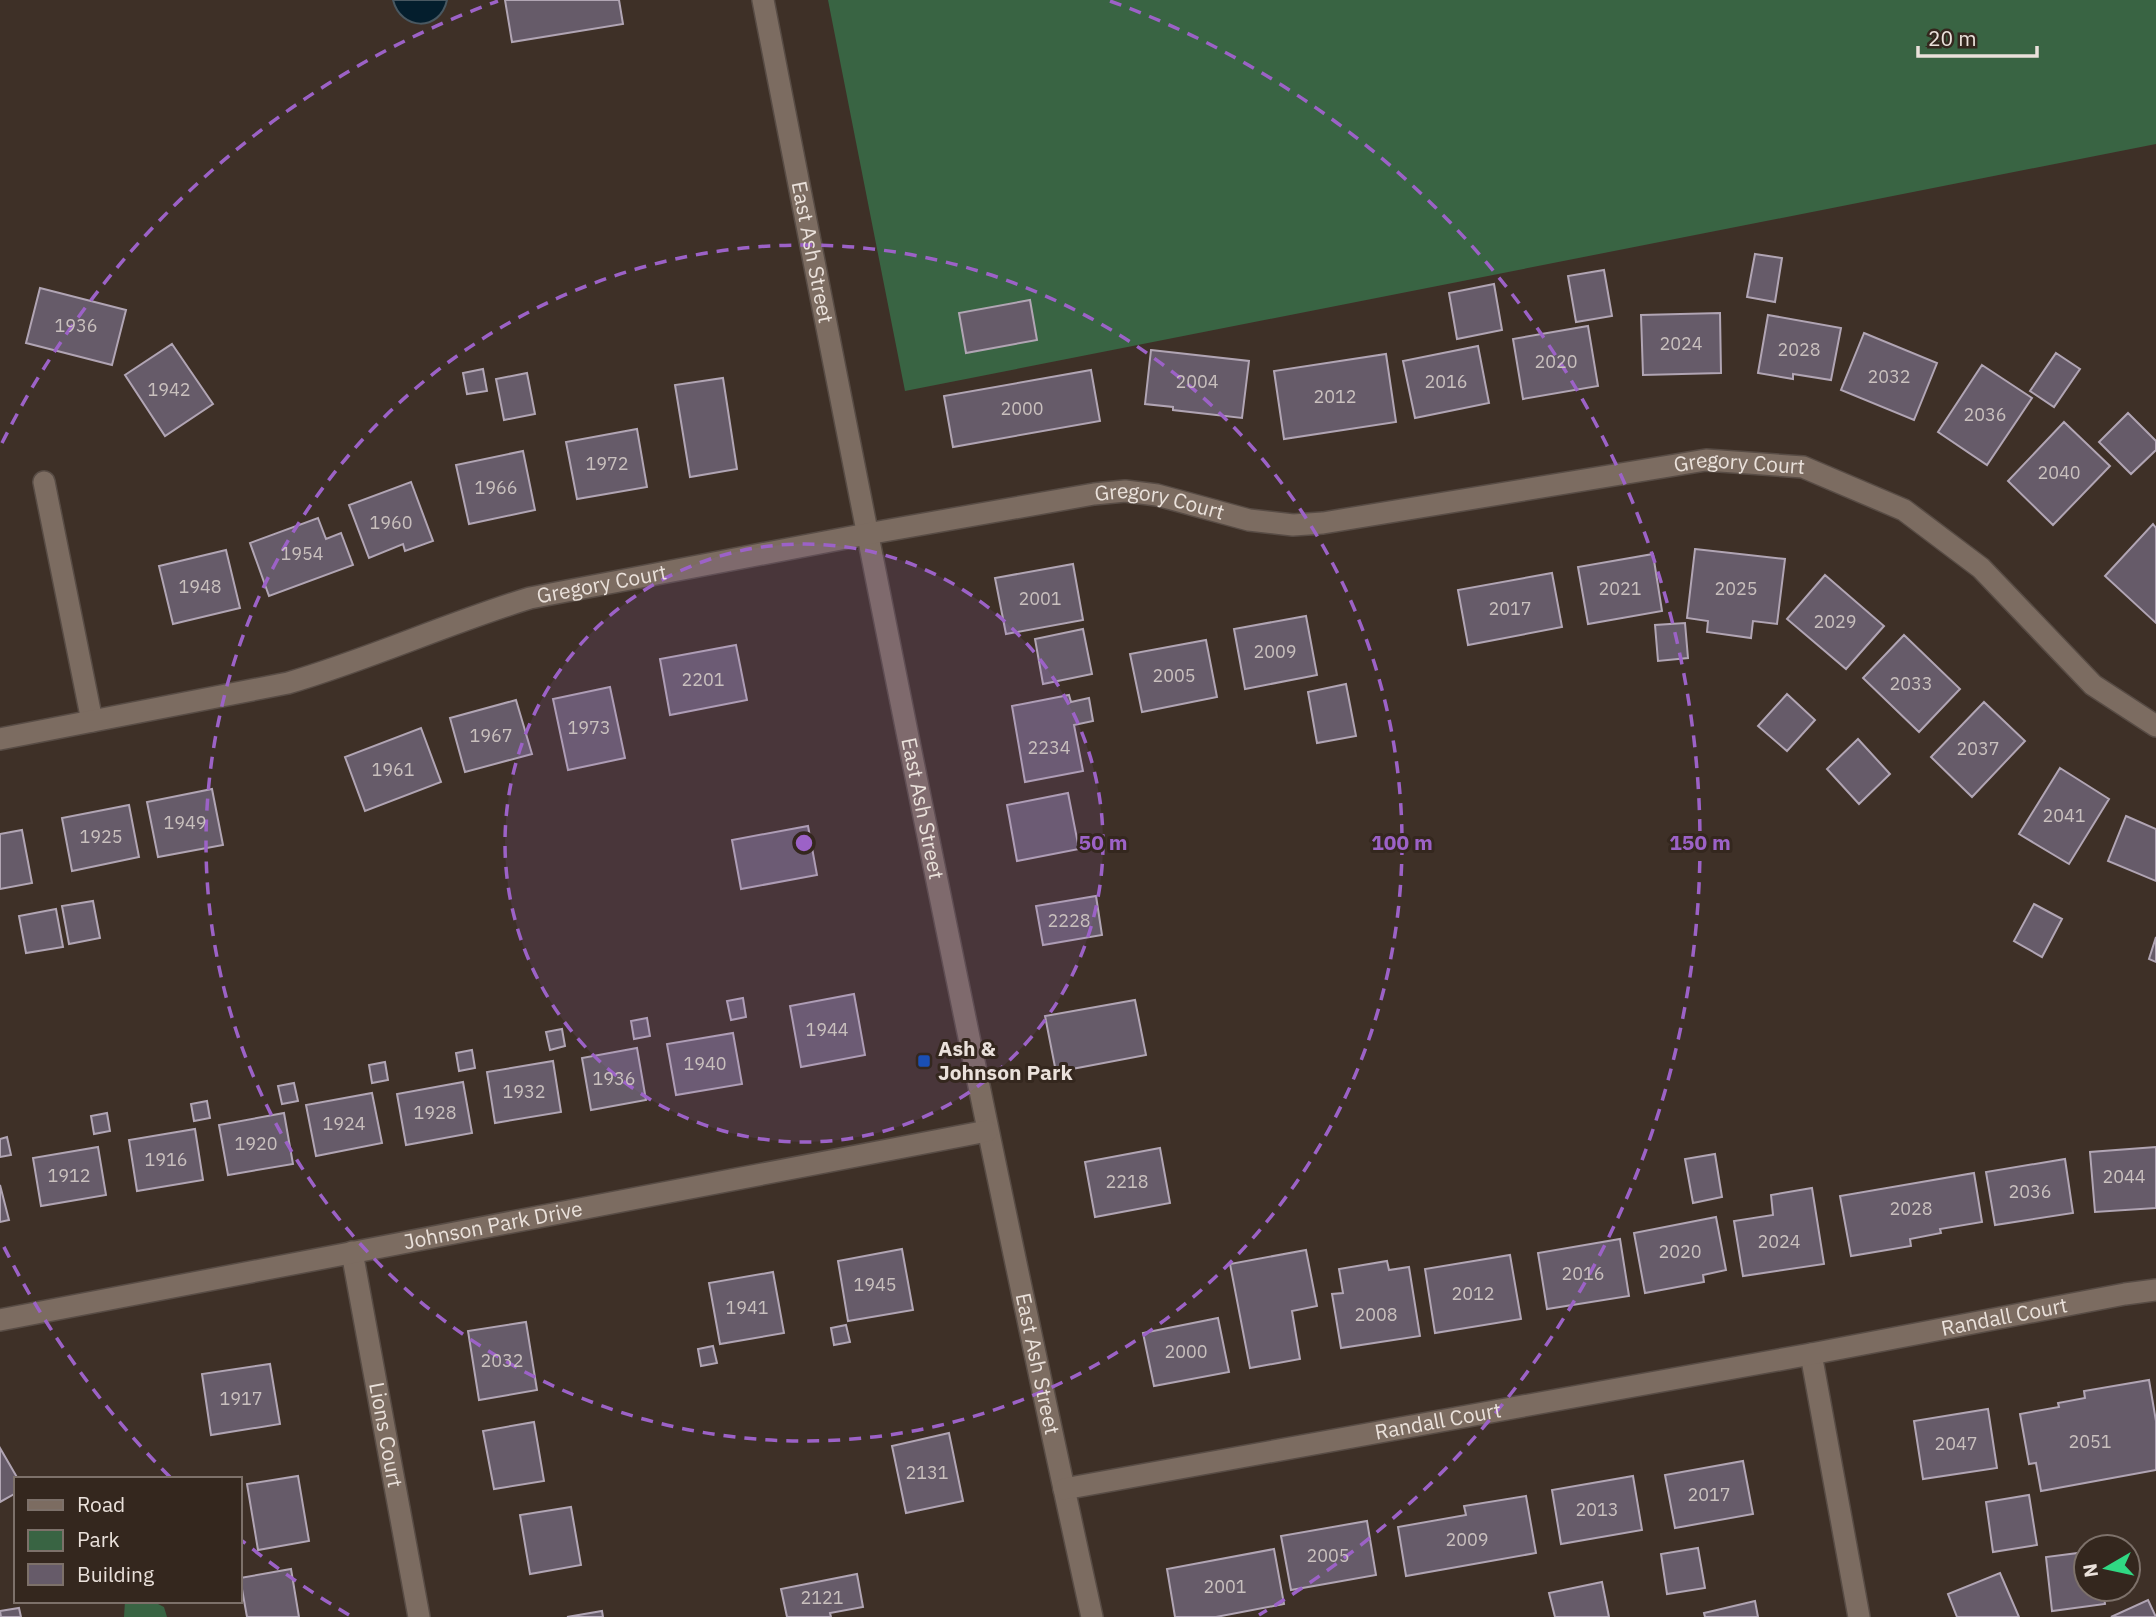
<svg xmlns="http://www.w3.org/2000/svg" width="2156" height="1617" font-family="'IBM Plex Sans',sans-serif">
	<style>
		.green { fill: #396443 }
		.water { fill: #041e2d; stroke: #495861; stroke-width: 2 }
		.building { fill: #665b69; stroke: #b1a5b4; stroke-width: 2 }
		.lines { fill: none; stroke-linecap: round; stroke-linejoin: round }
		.minor-casing { stroke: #584c45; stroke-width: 24 }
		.minor { stroke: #7c6c61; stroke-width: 21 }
		.ring { fill: none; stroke: #9c62c7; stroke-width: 3.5; stroke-dasharray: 12 9 }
		.transit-dot { fill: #1a4fb4; stroke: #34271e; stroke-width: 2.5 }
		.labels { text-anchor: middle; stroke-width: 6; stroke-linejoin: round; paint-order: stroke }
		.number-label { font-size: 18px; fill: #c9c0be }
		.street-label { font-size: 21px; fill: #eae1db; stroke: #34271e }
		.poi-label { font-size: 21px; font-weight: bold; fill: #eae1db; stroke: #34271e; text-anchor: start }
		.centre { fill: #9c62c7; stroke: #34271e; stroke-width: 3.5 }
		.ring-label { font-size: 21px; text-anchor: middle; font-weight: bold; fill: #9c62c7; stroke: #34271e; stroke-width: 6; stroke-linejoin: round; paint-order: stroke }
	</style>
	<rect width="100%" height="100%" fill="#3e3027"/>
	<!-- green -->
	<path class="green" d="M828 0H2156V144L905 391Z
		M125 1601H152L164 1607 167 1617H124Z"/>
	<!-- water -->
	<path class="water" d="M393 0H447C440 32 401 31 393 0Z"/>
	<!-- building -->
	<path class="building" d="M505 0H619L623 24 512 42Z
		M1755 254 1782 258 1775 302 1747 297Z
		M1604 270 1612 316 1576 322 1568 276Z
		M1494 284 1502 330 1457 339 1449 293Z
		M40 288 126 310 112 365 26 343Z
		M1030 300 1037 340 966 353 959 313Z
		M1720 313 1721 373 1643 375 1641 315Z
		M1768 315 1841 328 1831 380 1793 374V379L1758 373Z
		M1588 326 1598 386 1523 399 1513 339Z
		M1864 333 1937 363 1914 420 1841 390Z
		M172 344 213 404 165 436 125 375Z
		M1478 346 1489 403 1415 418 1403 361Z
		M1151 350 1249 361 1242 418 1173 410V407L1145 404Z
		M2056 353 2080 369 2054 407 2030 391Z
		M1386 354 1396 422 1284 439 1274 371Z
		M1982 365 2032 398 1987 465 1938 432Z
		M483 369 487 391 467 394 463 373Z
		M1091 370 1100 421 953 447 944 396Z
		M527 373 535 414 504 420 496 379Z
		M723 378 737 469 690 477 675 385Z
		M2128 413 2156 441V450L2131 474 2099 442Z
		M2064 422 2110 466 2053 525 2008 481Z
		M637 429 647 487 577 499 566 442Z
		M523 451 535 510 469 524 456 465Z
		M411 482 433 541 405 551 403 544 369 558 349 505Z
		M318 518 326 539 341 533 353 565 269 596 250 543Z
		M2153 524 2156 528V623L2105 576Z
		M1695 549 1785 559 1777 624 1753 621 1751 638 1707 632 1708 621 1687 618Z
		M226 550 240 608 173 624 159 566Z
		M1653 554 1662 611 1588 624 1578 567Z
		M1073 564 1083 620 1006 634 995 578Z
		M1552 573 1562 627 1468 645 1458 590Z
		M1825 575 1884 626 1846 669 1787 619Z
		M1306 616 1317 675 1245 689 1234 629Z
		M1685 623 1688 658 1658 661 1655 625Z
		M1083 629 1092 674 1043 684 1035 639Z
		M1904 635 1960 689 1919 732 1863 678Z
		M1206 640 1217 697 1142 712 1130 654Z
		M736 645 747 700 670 715 660 659Z
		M1346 684 1356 736 1317 743 1308 692Z
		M610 687 625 758 568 770 553 699Z
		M1787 694 1815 720 1787 751 1758 726Z
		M1069 695 1071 702 1089 698 1093 721 1074 725 1083 771 1025 782 1012 706Z
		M516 700 532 754 465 772 450 718Z
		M1984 702 2025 741 1972 797 1931 757Z
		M421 728 441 782 365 811 345 757Z
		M1858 739 1890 774 1859 804 1827 769Z
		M2060 768 2109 799 2069 864 2019 834Z
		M212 789 223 845 158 857 147 802Z
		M1068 793 1079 849 1017 861 1007 805Z
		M129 805 139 857 72 871 62 818Z
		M2126 816 2156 829V881L2108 861Z
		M808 826 817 875 741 889 732 840Z
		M22 830 32 883 0 889V834Z
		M1096 896 1102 935 1043 945 1036 906Z
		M93 901 100 938 69 944 62 906Z
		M2034 904 2062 919 2042 957 2014 941Z
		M56 909 63 947 26 953 19 916Z
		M2156 937V962L2149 959Z
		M854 994 865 1055 801 1067 790 1006Z
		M743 998 746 1017 731 1020 727 1001Z
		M1135 1000 1146 1055 1056 1072 1045 1016Z
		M647 1018 650 1036 634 1039 631 1021Z
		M562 1029 565 1046 550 1050 546 1032Z
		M733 1033 742 1084 676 1095 667 1044Z
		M637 1048 646 1100 591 1110 582 1058Z
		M472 1050 475 1068 459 1071 456 1053Z
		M553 1061 561 1112 495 1123 487 1072Z
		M385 1062 388 1080 372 1083 369 1065Z
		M463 1082 472 1133 406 1145 397 1094Z
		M294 1083 298 1101 282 1104 278 1086Z
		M372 1093 382 1143 316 1156 306 1105Z
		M207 1101 210 1118 194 1121 191 1104Z
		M107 1113 110 1131 94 1134 91 1116Z
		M284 1113 293 1164 228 1175 219 1125Z
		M195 1129 203 1180 137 1191 129 1140Z
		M7 1137 11 1155 0 1157V1139Z
		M98 1147 106 1195 41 1206 33 1158Z
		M2156 1147V1208L2095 1212 2090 1152Z
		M1160 1148 1170 1203 1095 1217 1085 1162Z
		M1715 1154 1722 1197 1693 1203 1685 1159Z
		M2065 1159 2073 1213 1995 1225 1986 1172Z
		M1974 1173 1982 1222 1940 1229 1941 1233 1910 1239 1911 1246 1851 1256 1840 1196Z
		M0 1185 9 1220 0 1222Z
		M1812 1188 1824 1264 1743 1276 1734 1221 1773 1215 1771 1195Z
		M1716 1217 1726 1270 1703 1275 1704 1282 1645 1293 1634 1233Z
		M1620 1239 1629 1296 1547 1309 1538 1253Z
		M902 1249 913 1310 848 1321 838 1261Z
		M1306 1250 1317 1306 1292 1311 1300 1359 1250 1368 1230 1264Z
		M1510 1255 1521 1319 1435 1333 1425 1269Z
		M1387 1261 1389 1270 1409 1267 1420 1336 1341 1348 1332 1294 1343 1293 1339 1269Z
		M773 1272 784 1333 720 1344 709 1283Z
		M1218 1318 1229 1372 1154 1386 1143 1333Z
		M526 1322 537 1390 479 1400 468 1331Z
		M846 1325 850 1342 834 1345 831 1328Z
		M713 1346 717 1363 701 1366 698 1349Z
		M270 1364 280 1424 211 1435 202 1374Z
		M2149 1380 2156 1421V1470L2041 1491 2036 1463 2029 1464 2020 1414 2059 1407 2058 1403 2085 1398 2084 1391Z
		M1988 1409 1997 1468 1923 1479 1914 1421Z
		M534 1422 544 1481 494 1489 483 1431Z
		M949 1433 963 1501 906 1513 892 1446Z
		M0 1448 18 1479H16V1493L0 1502Z
		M1743 1461 1753 1514 1675 1528 1665 1475Z
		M298 1476 309 1541 258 1550 247 1484Z
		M1633 1476 1642 1530 1561 1544 1552 1490Z
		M2029 1495 2037 1545 1993 1552 1986 1502Z
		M1526 1496 1536 1553 1406 1576 1398 1527 1466 1515 1464 1506Z
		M571 1507 581 1565 530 1574 520 1515Z
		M1367 1521 1376 1575 1291 1590 1281 1536Z
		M1698 1548 1705 1588 1667 1594 1661 1554Z
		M1274 1549 1284 1604 1216 1617H1175L1167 1569Z
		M2086 1552V1589H2103L2105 1604 2052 1611 2046 1557Z
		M291 1569 299 1617H247L240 1578Z
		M2000 1573 2019 1617H1957L1948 1594Z
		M857 1574 863 1607 830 1613 831 1617H787L781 1589Z
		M1602 1582 1609 1617H1555L1549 1593Z
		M2148 1600 2156 1617H2111Z
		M1755 1601 1758 1617H1705L1704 1613Z
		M19 1608 21 1617H1L0 1611Z
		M602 1611 603 1617H567Z"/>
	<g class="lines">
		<!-- minor casing -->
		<g class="minor-casing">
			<g id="minor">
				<path id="s1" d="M763 0C868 540 974 1080 1092 1617"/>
				<path d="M44 482 92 721"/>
				<path id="s2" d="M0 739 288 683C370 659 448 623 530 598L867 534 1094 494 1125 491 1157 495 1249 520 1293 525 1323 523 1706 460 1803 467 1904 510 1981 568 2093 685 2156 726"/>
				<path id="s3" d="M352 1252 419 1617"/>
				<path id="s4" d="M0 1320 987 1131"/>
				<path d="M1811 1354 1859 1617"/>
				<path id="s5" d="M1064 1489 1811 1354 2125 1294 2156 1290"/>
			</g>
		</g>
		<!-- minor -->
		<use href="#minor" class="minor"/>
	</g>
	<!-- distance rings -->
	<circle cx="804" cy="843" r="299" fill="#9c62c7" fill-opacity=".12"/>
	<g class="ring">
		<circle cx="804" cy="843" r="299"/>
		<circle cx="804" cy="843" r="598"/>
		<path d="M349 1615A896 896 0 0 1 240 1539M170 1477A896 896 0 0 1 2 1243M2 443A896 896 0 0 1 498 1M1110 1A896 896 0 0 1 1259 1615"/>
	</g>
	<!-- markers -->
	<rect class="transit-dot" x="917" y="1054" width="14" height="14" rx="3.5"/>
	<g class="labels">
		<!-- number labels -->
		<g class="number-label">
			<text x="76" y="332">1936</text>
			<text x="1681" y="350">2024</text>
			<text x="1799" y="356">2028</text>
			<text x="1556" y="368">2020</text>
			<text x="1889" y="383">2032</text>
			<text x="1197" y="388">2004</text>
			<text x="1446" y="388">2016</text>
			<text x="169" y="396">1942</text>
			<text x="1335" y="403">2012</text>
			<text x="1022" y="415">2000</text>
			<text x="1985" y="421">2036</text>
			<text x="607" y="470">1972</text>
			<text x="2059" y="479">2040</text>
			<text x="496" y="494">1966</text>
			<text x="391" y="529">1960</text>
			<text x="302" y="560">1954</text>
			<text x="200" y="593">1948</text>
			<text x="1620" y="595">2021</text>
			<text x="1736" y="595">2025</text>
			<text x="1040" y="605">2001</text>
			<text x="1510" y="615">2017</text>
			<text x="1835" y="628">2029</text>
			<text x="1275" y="658">2009</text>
			<text x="1174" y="682">2005</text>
			<text x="703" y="686">2201</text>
			<text x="1911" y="690">2033</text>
			<text x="589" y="734">1973</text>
			<text x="491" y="742">1967</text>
			<text x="1049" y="754">2234</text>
			<text x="1978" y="755">2037</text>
			<text x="393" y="776">1961</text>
			<text x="2064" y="822">2041</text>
			<text x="185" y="829">1949</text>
			<text x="101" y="843">1925</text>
			<text x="1069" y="927">2228</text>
			<text x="827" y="1036">1944</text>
			<text x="705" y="1070">1940</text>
			<text x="614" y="1085">1936</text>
			<text x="524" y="1098">1932</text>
			<text x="435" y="1119">1928</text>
			<text x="344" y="1130">1924</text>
			<text x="256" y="1150">1920</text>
			<text x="166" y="1166">1916</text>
			<text x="69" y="1182">1912</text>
			<text x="2124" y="1183">2044</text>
			<text x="1127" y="1188">2218</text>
			<text x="2030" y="1198">2036</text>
			<text x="1911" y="1215">2028</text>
			<text x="1779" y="1248">2024</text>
			<text x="1680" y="1258">2020</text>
			<text x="1583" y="1280">2016</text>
			<text x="875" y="1291">1945</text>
			<text x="1473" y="1300">2012</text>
			<text x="747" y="1314">1941</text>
			<text x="1376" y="1321">2008</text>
			<text x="1186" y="1358">2000</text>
			<text x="502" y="1367">2032</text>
			<text x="241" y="1405">1917</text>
			<text x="2090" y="1448">2051</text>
			<text x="1956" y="1450">2047</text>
			<text x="927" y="1479">2131</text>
			<text x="1709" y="1501">2017</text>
			<text x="1597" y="1516">2013</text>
			<text x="1467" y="1546">2009</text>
			<text x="1328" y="1562">2005</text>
			<text x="1225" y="1593">2001</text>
			<text x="822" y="1604">2121</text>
		</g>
		<!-- street labels -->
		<g class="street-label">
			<text dy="7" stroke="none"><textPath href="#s1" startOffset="257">East Ash Street</textPath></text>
			<text dy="7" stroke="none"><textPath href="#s2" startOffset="1778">Gregory Court</textPath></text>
			<text dy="7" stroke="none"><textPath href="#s2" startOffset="1190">Gregory Court</textPath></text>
			<text dy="7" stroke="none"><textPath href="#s2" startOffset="623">Gregory Court</textPath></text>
			<text dy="7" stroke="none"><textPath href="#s1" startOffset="824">East Ash Street</textPath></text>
			<text dy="7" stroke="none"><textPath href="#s4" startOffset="502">Johnson Park Drive</textPath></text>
			<text dy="7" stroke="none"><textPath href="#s5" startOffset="956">Randall Court</textPath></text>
			<text dy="7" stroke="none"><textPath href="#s1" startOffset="1391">East Ash Street</textPath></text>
			<text dy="7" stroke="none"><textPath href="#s5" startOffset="380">Randall Court</textPath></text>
			<text dy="7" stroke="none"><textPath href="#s3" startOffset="186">Lions Court</textPath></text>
		</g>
		<!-- poi labels -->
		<g class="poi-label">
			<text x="938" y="1056">Ash &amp;<tspan x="938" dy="24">Johnson Park</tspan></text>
		</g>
	</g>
	<circle cx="804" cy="843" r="10" class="centre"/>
	<g class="ring-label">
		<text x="1103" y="850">50 m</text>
		<text x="1402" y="850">100 m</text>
		<text x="1700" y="850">150 m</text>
	</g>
	<!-- legend -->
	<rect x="14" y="1477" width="228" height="126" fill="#34271e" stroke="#7d716a" stroke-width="2"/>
	<rect x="28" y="1500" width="35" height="10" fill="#7c6c61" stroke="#7d716a" stroke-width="2"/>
	<text x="77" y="1512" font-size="21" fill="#eae1db">Road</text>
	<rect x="28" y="1530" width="35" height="21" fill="#396443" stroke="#7d716a" stroke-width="2"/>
	<text x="77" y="1547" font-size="21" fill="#eae1db">Park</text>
	<rect x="28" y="1564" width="35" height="21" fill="#665b69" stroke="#7d716a" stroke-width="2"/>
	<text x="77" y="1582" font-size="21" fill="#eae1db">Building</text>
	<!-- north arrow -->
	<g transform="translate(2107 1568) rotate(261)"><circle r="33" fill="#34271e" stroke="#7d716a" stroke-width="2"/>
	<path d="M0-5L12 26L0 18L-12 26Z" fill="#30d883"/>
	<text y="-10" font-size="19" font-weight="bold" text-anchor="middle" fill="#eae1db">N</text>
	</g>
	<!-- scale -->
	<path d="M1918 46v10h119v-10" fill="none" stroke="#eae1db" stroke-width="3.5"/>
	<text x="1928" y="46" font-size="21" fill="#eae1db" stroke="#34271e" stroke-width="5" paint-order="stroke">20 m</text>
</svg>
